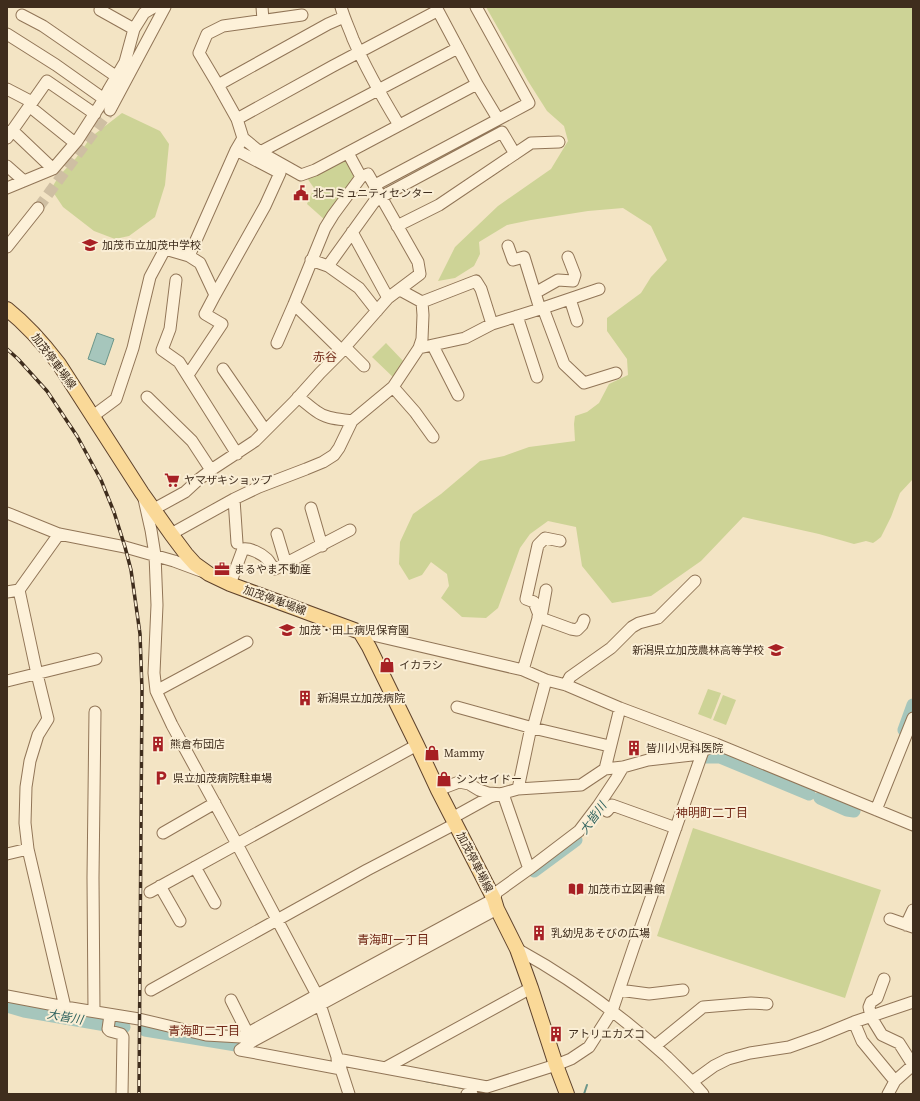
<svg xmlns="http://www.w3.org/2000/svg" width="920" height="1101" font-family="'Source Serif 4','Noto Sans JP',serif">
	<style>
		.green { fill: #cdd396 }
		.water { fill: #a6c6bc; stroke: #6b968a }
		.lines { fill: none; stroke-linecap: round; stroke-linejoin: round }
		.stream { stroke: #6b968a; stroke-width: 2 }
		.river { stroke: #a6c6bc; stroke-width: 13 }
		.minor-tunnel { stroke: #cfbfa3; stroke-width: 11; stroke-dasharray: 11 5.5; stroke-linecap: butt }
		.minor-casing { stroke: #917557; stroke-width: 13 }
		.major-casing { stroke: #5e422c; stroke-width: 16 }
		.minor { stroke: #fdf1d9; stroke-width: 11 }
		.major { stroke: #fad998; stroke-width: 14 }
		.rail-casing { stroke: #3f2d1d; stroke-width: 3.5 }
		.rail { stroke: #faeed5; stroke-width: 2; stroke-dasharray: 6; stroke-linecap: butt }
		.labels { text-anchor: middle; stroke-width: 4; stroke-linejoin: round; paint-order: stroke }
		.poi-label { font-size: 11px; fill: #3f2d1d; stroke: #faeed5; text-anchor: start }
		.street-label { font-size: 11px; fill: #3f2d1d; stroke: #faeed5 }
		.neighbourhood-label { font-size: 12px; fill: #712817; stroke: #faeed5 }
		.water-label { font-size: 12px; font-style: italic; fill: #2b605c; stroke: #faeed5 }
	</style>
	<rect width="100%" height="100%" fill="#f3e4c4"/>
	<!-- green -->
	<path class="green" d="M486 7H913V479L900 493 891 517 881 537 876 541 873 543 866 541 854 544 819 534 743 517 701 561 651 596 612 603 582 566 576 527 548 521 530 534 520 548 498 608 486 618 462 617 441 598 449 586 447 574 431 562 422 575 409 580 399 564 400 542 413 514 441 494 480 461 504 456 529 447 575 441 574 424 575 416 587 412 599 403 609 384 628 375 627 359 607 331V318L641 293 651 277 667 260 651 226 623 208 588 211 531 220 507 225 479 242 480 254 474 266 455 278 438 281 455 247 498 206 551 169 568 141 564 126 547 111 528 81Z
		M122 113 160 131 169 144 165 185 155 217 129 236 115 239 94 231 63 207 51 189 59 176 76 158 91 137Z
		M346 156 359 177 325 220 307 204 314 188 307 178Z
		M386 343 405 363 395 379 372 357Z
		M708 689 721 693 711 719 698 714Z
		M723 695 736 700 726 725 713 720Z
		M693 828 881 890 845 998 657 936Z"/>
	<!-- water -->
	<path class="water" d="M97 333 114 339 105 365 88 359Z"/>
	<g class="lines">
		<!-- stream -->
		<path class="stream" d="M425 1081 468 1089
			M476 1091 490 1094
			M584 1094 587 1085"/>
		<!-- river -->
		<path class="river" d="M904 730 913 705
			M706 757H720L809 794
			M820 798 847 810 854 811
			M534 871 576 840
			M7 1006 24 1011 106 1025 124 1027
			M145 1030 236 1045 244 1042"/>
		<!-- minor-tunnel -->
		<path class="minor-tunnel" d="M38 208 110 110"/>
		<!-- minor casing -->
		<g class="minor-casing">
			<path id="minor" d="M262 7 263 20
				M341 7C344 18 349 28 353 39 366 69 382 97 399 125
				M436 7 477 84 498 119
				M100 10 134 29
				M22 15 43 26 117 77
				M344 17 328 24 218 85 237 119 243 138 260 152 458 48
				M7 34 56 65 104 99
				M218 85 199 53 207 34 223 26 302 15
				M7 89 32 102
				M29 106 75 143
				M110 110 165 7
				M237 119 333 66 437 11
				M12 130 53 169
				M7 138 47 81 95 114
				M236 150 280 173 265 206 215 295 200 263 189 256 236 150 243 138
				M260 152 301 175 315 170 477 84
				M348 153 361 177
				M7 166 24 181
				M375 185 529 103 476 7
				M7 188 53 169 77 141 104 99 109 89 125 62 134 29 144 13 154 7
				M397 226 439 205 531 143 559 142
				M352 232 388 298
				M508 246 513 260 524 257 540 309
				M7 247 38 208
				M311 260 328 266 359 288 377 311
				M328 266 374 202 381 197 502 132 515 154
				M176 280 170 329 162 350 179 362 237 454
				M535 293 558 280 573 281 575 275 568 257
				M570 299 577 321
				M422 302 476 281 481 289 492 324
				M543 308 564 364 584 383 616 373
				M517 316 537 377
				M277 343 294 304
				M433 346 458 395
				M345 347 364 366
				M419 348 465 338 492 324 540 309 599 289
				M223 369 265 430
				M188 375 222 324 205 314 215 295
				M393 387 415 412 433 437
				M147 397 192 441 211 470
				M298 397C305 402 310 407 316 411 326 419 340 419 352 421
				M93 416 116 399 133 348 150 277 165 249 189 256
				M144 499 151 530 155 555 157 605 154 673 156 691 172 725 237 844 317 995 349 1094
				M234 499 237 543
				M311 508 322 546
				M154 509 185 492 198 480 211 470 255 441 294 402 320 373 342 351 345 347 388 298 420 274 418 262 368 174 361 177 333 215 325 228 294 304 342 351
				M7 513 59 534 125 547 174 561 201 571
				M171 534 234 499 259 487 306 469 323 462 334 455 339 448 352 421 393 387 419 348 422 339 423 315 422 302 400 290
				M277 534 286 564
				M230 584 243 549C250 548 261 553 267 559 270 562 271 566 275 569L350 530
				M19 590 37 674 48 719 38 735 30 761 26 787 25 823 28 849 65 1007
				M7 592 19 590 59 534
				M539 615 542 612 546 590
				M538 617 571 629 577 630 582 625 584 620
				M360 632 523 670 546 680 566 685 620 708 716 744 913 825
				M523 670 539 615 534 602 526 599 538 545 545 538 560 541
				M7 681 96 659
				M566 685 570 677 611 648 632 627 639 623 658 618 695 581
				M156 691 247 642
				M457 707 533 728 605 745
				M533 728 546 680
				M605 769 620 708
				M518 789 531 727
				M438 790 459 782 469 784 479 790 488 793 503 794 529 869
				M598 806 607 811 612 805 676 828
				M876 810 913 718
				M452 818 490 797 518 789 581 785 605 769 623 767 648 760 692 755 707 749
				M163 833 215 803
				M7 854 28 849
				M195 867 215 903
				M160 886 180 921
				M150 892 417 745
				M890 919 913 927
				M906 925 913 910
				M517 949C570 978 622 1016 667 1057 679 1069 692 1081 703 1094
				M884 979 877 998 871 1002 869 1007 871 1017 882 1035 899 1043 913 1065 895 1081 888 1094
				M151 990 367 870 455 824
				M619 990 649 994 683 990
				M7 996 65 1007 139 1019 206 1035 241 1037 317 995 494 899 497 892 529 869 579 831 598 806 616 779 623 767
				M231 1000 248 1034
				M94 1011 93 878 95 712
				M110 1015 108 1029 110 1031 121 1034 123 1037 122 1094
				M854 1022 862 1041 895 1081
				M655 1046 703 1007 751 1003 767 1004
				M240 1050 253 1041 497 909
				M240 1050 341 1069
				M337 1059 487 1087 556 1065 571 1059 589 1047 612 1011 634 946 703 751
				M385 1068 531 988
				M692 1082 714 1066 728 1059 750 1053 789 1047 820 1036 854 1022 913 1002
				M467 1094H472"/>
		</g>
		<!-- major casing -->
		<g class="major-casing">
			<path id="major" d="M7 309C27 325 43 343 59 364L142 493 171 534 186 554 195 564 209 574 230 584 360 632 369 647 417 745 438 790 494 899 497 909 517 949 531 988 556 1065 567 1094"/>
		</g>
		<!-- minor -->
		<use href="#minor" class="minor"/>
		<!-- major -->
		<use href="#major" class="major"/>
		<!-- rail casing -->
		<g class="rail-casing">
			<path id="rail" d="M7 349 18 359 47 391 77 436 101 480 114 512 125 547 131 570 140 634 142 690 139 1094"/>
		</g>
		<!-- rail -->
		<use href="#rail" class="rail"/>
	</g>
	<!-- icons -->
	<defs>
		<g id="civic-bare" transform="scale(1.2)"><path d="M-.6-6.5H3V-4.5H.6V-3L4-1V1h2V6H-6V1h2V-1L-.6-3ZM-1.2 2.5V6h2.4V2.5Z" fill="#a72024" stroke="#faeed5" stroke-width="2.5" paint-order="stroke"/></g>
		<g id="school-bare" transform="scale(1.2)"><path d="M0-5L7-2L0 1L-7-2ZM-4 1L0 2.5L4 1V4Q0 6-4 4Z" fill="#a72024" stroke="#faeed5" stroke-width="2.5" paint-order="stroke"/></g>
		<g id="supermarket-bare" transform="scale(1.2)"><path d="M-6-5.5h2.5l.6 2H6L4.5 2H-2.5L-4.4-4H-6ZM-1.5 3.2a1.3 1.3 0 1 0 .1 0ZM3 3.2a1.3 1.3 0 1 0 .1 0Z" fill="#a72024" stroke="#faeed5" stroke-width="2.5" paint-order="stroke"/></g>
		<g id="office-bare" transform="scale(1.2)"><path d="M-6-3h4V-5.5h4V-3h4V5H-6ZM-1-4.5V-3h2v-1.5ZM-6 0V1H6V0Z" fill="#a72024" stroke="#faeed5" stroke-width="2.5" paint-order="stroke"/></g>
		<g id="shop-bare" transform="scale(1.2)"><path d="M-5-2.5h2.3a2.7 3.5 0 0 1 5.4 0H5L5.5 6h-11ZM-1.5-2.5h3a1.5 2.3 0 0 0-3 0Z" fill="#a72024" stroke="#faeed5" stroke-width="2.5" paint-order="stroke"/></g>
		<g id="building-bare" transform="scale(1.2)"><path d="M-4-6H4V6H1V3H-1V6H-4ZM-2.5-4.3h1.7v1.8h-1.7ZM.8-4.3h1.7v1.8H.8ZM-2.5-1h1.7V.8h-1.7ZM.8-1h1.7V.8H.8Z" fill="#a72024" stroke="#faeed5" stroke-width="2.5" paint-order="stroke"/></g>
		<g id="parking-bare" transform="scale(1.2)"><path d="M-3.5-5.5H1a3.5 3.5 0 0 1 0 7H-1V5.5H-3.5ZM-1-3.4V-.6H.8a1.4 1.4 0 0 0 0-2.8Z" fill="#a72024" stroke="#faeed5" stroke-width="2.5" paint-order="stroke"/></g>
		<g id="library-bare" transform="scale(1.2)"><path d="M-6-4Q-3-5.5-.7-3.5V5Q-3 3-6 4ZM6-4Q3-5.5 .7-3.5V5Q3 3 6 4Z" fill="#a72024" stroke="#faeed5" stroke-width="2.5" paint-order="stroke"/></g>
	</defs>
	<g fill-rule="evenodd">
		<use href="#civic-bare" x="301" y="193"/>
		<use href="#school-bare" x="90" y="245"/>
		<use href="#supermarket-bare" x="172" y="480"/>
		<use href="#office-bare" x="222" y="569"/>
		<use href="#school-bare" x="287" y="630"/>
		<use href="#school-bare" x="776" y="650"/>
		<use href="#shop-bare" x="387" y="665"/>
		<use href="#building-bare" x="305" y="698"/>
		<use href="#building-bare" x="158" y="744"/>
		<use href="#building-bare" x="634" y="748"/>
		<use href="#shop-bare" x="432" y="753"/>
		<use href="#parking-bare" x="161" y="778"/>
		<use href="#shop-bare" x="444" y="779"/>
		<use href="#library-bare" x="576" y="889"/>
		<use href="#building-bare" x="539" y="933"/>
		<use href="#building-bare" x="556" y="1034"/>
	</g>
	<g class="labels">
		<!-- poi labels -->
		<g class="poi-label">
			<text x="313" y="197">北コミュニティセンター</text>
			<text x="102" y="249">加茂市立加茂中学校</text>
			<text x="184" y="484">ヤマザキショップ</text>
			<text x="234" y="573">まるやま不動産</text>
			<text x="299" y="634">加茂・田上病児保育園</text>
			<text x="764" y="654" text-anchor="end">新潟県立加茂農林高等学校</text>
			<text x="399" y="669">イカラシ</text>
			<text x="317" y="702">新潟県立加茂病院</text>
			<text x="170" y="748">熊倉布団店</text>
			<text x="646" y="752">皆川小児科医院</text>
			<text x="444" y="757">Mammy</text>
			<text x="173" y="782">県立加茂病院駐車場</text>
			<text x="456" y="783">シンセイドー</text>
			<text x="588" y="893">加茂市立図書館</text>
			<text x="551" y="937">乳幼児あそびの広場</text>
			<text x="568" y="1038">アトリエカズコ</text>
		</g>
		<!-- street labels -->
		<g class="street-label">
			<text transform="translate(54 361) rotate(53)" y="4">加茂停車場線</text>
			<text transform="translate(275 600) rotate(20)" y="4">加茂停車場線</text>
			<text transform="translate(475 862) rotate(63)" y="4">加茂停車場線</text>
		</g>
		<!-- neighbourhood labels -->
		<g class="neighbourhood-label">
			<text x="325" y="361">赤谷</text>
			<text x="712" y="817">神明町二丁目</text>
			<text x="393" y="944">青海町一丁目</text>
			<text x="204" y="1035">青海町二丁目</text>
		</g>
		<!-- water labels -->
		<g class="water-label">
			<text transform="translate(593 818) rotate(-54)" y="4">大皆川</text>
			<text transform="translate(65 1017) rotate(10)" y="4">大皆川</text>
		</g>
	</g>
	<!-- border -->
	<rect width="920" height="1101" fill="none" stroke="#3f2d1d" stroke-width="16"/>
</svg>
